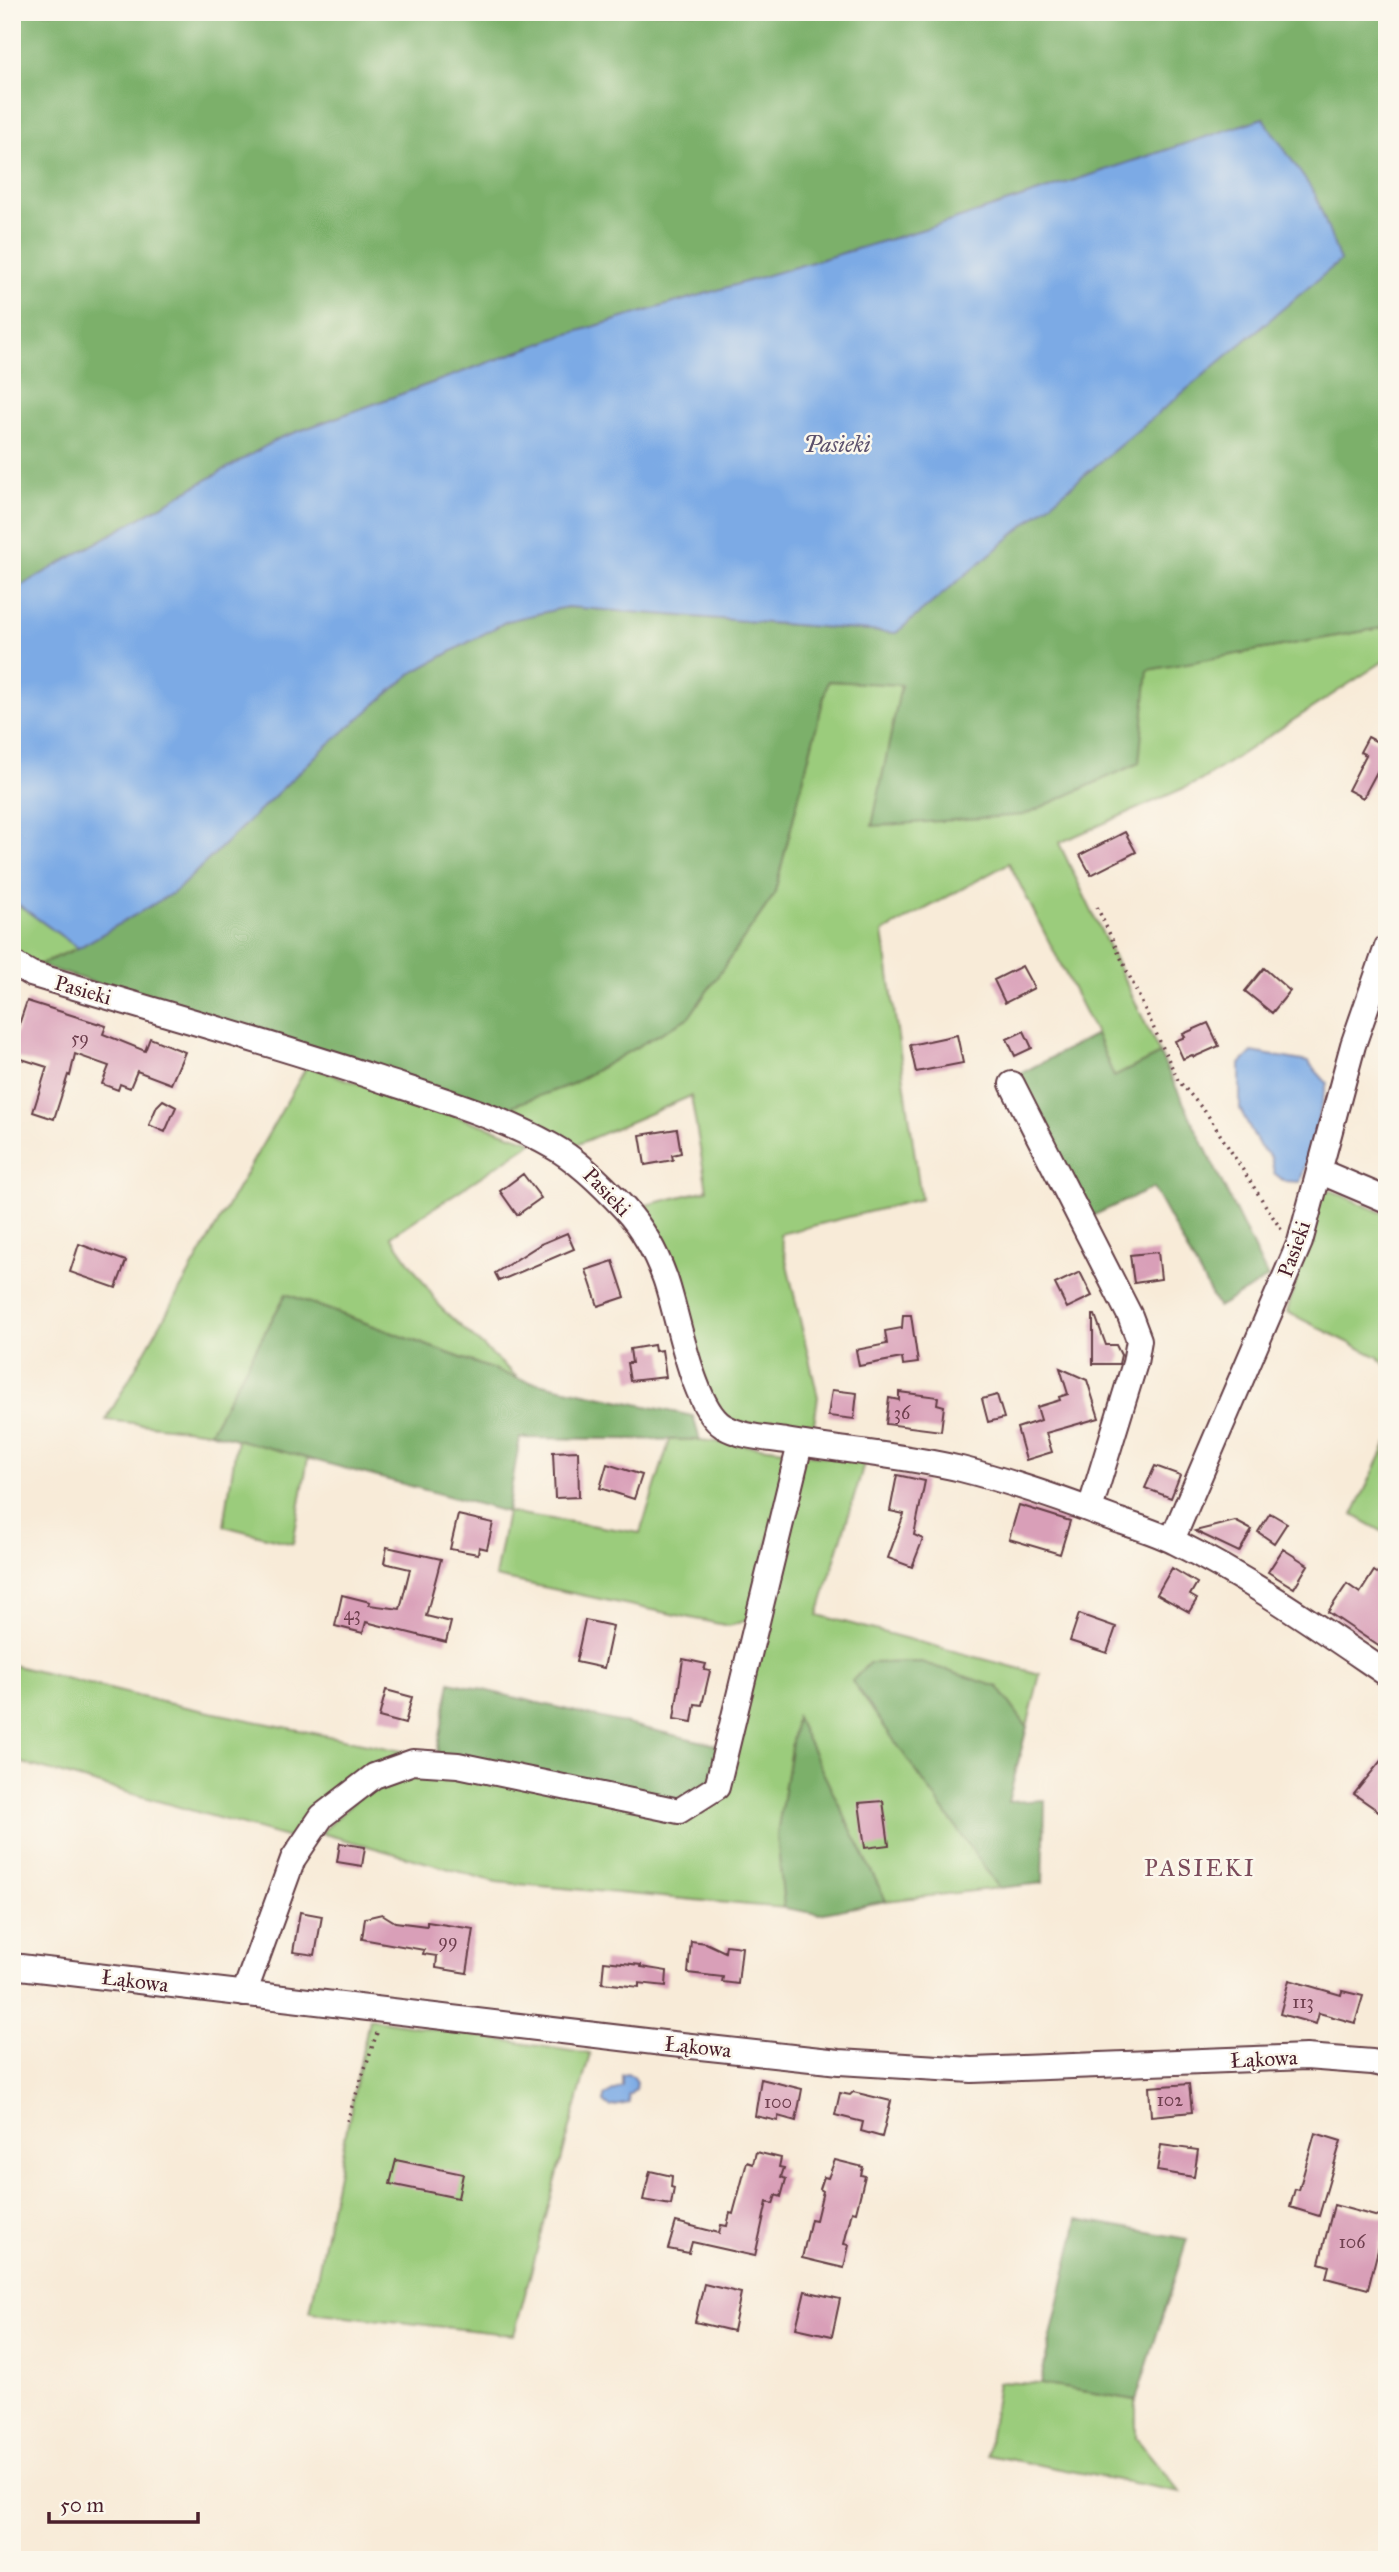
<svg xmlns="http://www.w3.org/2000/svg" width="1399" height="2572" font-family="'IM FELL Great Primer',serif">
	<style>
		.green { fill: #9bcc7b; stroke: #727653; stroke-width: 2 }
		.forest { fill: #7cb06b; stroke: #63684b; stroke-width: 2 }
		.water { fill: #7baae5; stroke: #626488; stroke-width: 2 }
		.building { fill: #d99fb8 }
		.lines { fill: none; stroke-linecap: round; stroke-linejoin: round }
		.minor-casing { stroke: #643e45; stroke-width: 28 }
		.path { stroke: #643e45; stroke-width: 3.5; stroke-dasharray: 2 5; stroke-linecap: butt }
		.minor { stroke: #fff; stroke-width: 24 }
		.labels { text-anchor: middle; stroke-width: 5; stroke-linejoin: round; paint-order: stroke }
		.number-label { font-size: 18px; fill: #6e3f4e }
		.street-label { font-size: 21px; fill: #4a1f2b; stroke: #fbf7ec }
		.water-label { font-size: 23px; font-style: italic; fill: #5b506c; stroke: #fbf7ec }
		.quarter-label { font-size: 24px; letter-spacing: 2px; fill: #7c4c5c; stroke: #fbf7ec }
	</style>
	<rect width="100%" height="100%" fill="#fbf7ec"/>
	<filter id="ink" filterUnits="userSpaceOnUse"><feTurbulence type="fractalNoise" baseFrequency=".0143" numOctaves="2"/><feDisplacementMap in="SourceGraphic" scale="14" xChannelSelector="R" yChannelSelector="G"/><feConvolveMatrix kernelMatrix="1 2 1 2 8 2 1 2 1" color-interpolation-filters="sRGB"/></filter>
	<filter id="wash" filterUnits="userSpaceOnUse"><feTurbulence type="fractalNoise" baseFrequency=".00686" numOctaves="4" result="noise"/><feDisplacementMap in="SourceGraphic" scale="28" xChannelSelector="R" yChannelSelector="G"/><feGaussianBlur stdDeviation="1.57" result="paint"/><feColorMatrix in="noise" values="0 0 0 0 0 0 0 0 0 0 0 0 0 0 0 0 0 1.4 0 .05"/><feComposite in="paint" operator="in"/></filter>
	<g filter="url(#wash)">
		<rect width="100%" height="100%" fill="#f8ebd8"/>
		<!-- green -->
		<path class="green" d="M1387 627V659L1200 781 1059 843 1160 1054 1114 1077 1096 1034 1009 863 883 932 921 1199 780 1234 818 1397 812 1437 726 1420 708 1396 634 1208 707 1190 691 1096 576 1145 546 1133 506 1108 572 1084 689 1017 774 895 828 681 901 684 1138 763 1147 670Z
			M12 900 78 948 38 965 12 950Z
			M307 1066 533 1142 391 1236 442 1309 519 1379 286 1294 210 1432 106 1420Z
			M1323 1187 1387 1215V1366L1378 1357 1287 1312Z
			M237 1439 308 1458 293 1544 224 1526Z
			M670 1440H700L785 1450 789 1464 747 1620 729 1626 495 1577 507 1512 640 1533Z
			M1387 1443V1534L1353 1515Z
			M804 1454 865 1461 818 1615 1040 1674 1027 1727 998 1687 948 1814 999 1888 886 1901 796 1718 777 1835 784 1908 496 1882 321 1833 357 1799 392 1776 439 1771 722 1793Z
			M12 1665 166 1703 407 1752 296 1840 12 1760Z
			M369 2019 590 2054 514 2335 310 2312Z
			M998 2382 1040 2384 1136 2400V2438L1180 2492 987 2455Z"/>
		<!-- forest -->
		<path class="forest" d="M12 12H1387V627L1148 670 1139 763 1024 815 872 826 901 685 828 681 774 895 689 1017 572 1084 506 1108 478 1104 38 965 78 948 176 891 322 750 412 673 507 621 567 607 896 633 941 594 1263 118 948 222 562 336 280 438 12 591Z
			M1096 1034 1114 1077 1160 1054 1268 1278 1218 1307 1153 1188 1088 1218 1020 1074Z
			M286 1294 519 1379 693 1416 700 1440 520 1438 507 1512 210 1432Z
			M921 1662 998 1687 1027 1727 1008 1802 1045 1800 1043 1883 999 1888 852 1681 869 1663Z
			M450 1682 720 1746 711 1783 677 1804 436 1758Z
			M796 1717 886 1901 819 1914 784 1908 777 1835Z
			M1078 2219 1187 2239 1136 2400 1040 2384Z"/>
		<!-- water -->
		<path class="water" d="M1263 118 1315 194 1340 261 896 633 567 607 507 621 412 673 322 750 176 891 78 948 12 900V591L280 438 562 336 948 222Z
			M1252 1052 1308 1062 1327 1083 1311 1148 1300 1182 1284 1181 1274 1173 1271 1157 1260 1147 1240 1109V1064Z
			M627 2074 633 2076 637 2082 636 2089 628 2096 629 2103 610 2107 604 2102V2096L622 2086V2075Z"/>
		<g id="blocks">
			<!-- building -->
			<path class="building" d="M1368 737 1387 747V753L1363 798 1348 790 1366 755 1360 752Z
				M1125 832 1136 852 1091 875 1080 855Z
				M1022 966 1034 988 1005 1003 994 980Z
				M1264 968 1290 991 1272 1013 1245 991Z
				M27 1001 106 1026 103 1034 145 1051 150 1038 185 1052 171 1084 137 1071 130 1088 120 1084 118 1090 102 1084 109 1066 75 1054 70 1076 68 1075 54 1119 33 1112 47 1067 12 1056V1045Z
				M1208 1023 1219 1046 1194 1057 1192 1055 1183 1059 1175 1041 1185 1037 1183 1034Z
				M1024 1031 1032 1048 1015 1056 1007 1039Z
				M957 1035 963 1063 916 1072 910 1045Z
				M163 1100 176 1107 165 1132 149 1125 157 1106Z
				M677 1129 681 1153 672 1155 673 1160 645 1165 640 1135Z
				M523 1174 541 1198 517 1215 500 1191Z
				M567 1233 574 1249 499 1281 495 1273 541 1244Z
				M79 1244 126 1261 116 1288 70 1272Z
				M1158 1252 1161 1279 1134 1283 1130 1255Z
				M613 1261 625 1297 598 1306 586 1270Z
				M1080 1272 1092 1296 1067 1308 1055 1284Z
				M903 1315H911L918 1363 903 1365 902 1358 859 1366 856 1350 887 1344 885 1331 902 1328Z
				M1093 1315H1095L1106 1345H1116L1121 1355 1119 1364H1093Z
				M654 1345 655 1351 662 1350 666 1377 630 1381 627 1363H632L630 1349Z
				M1060 1368 1087 1380 1099 1418 1046 1433 1052 1452 1026 1460 1017 1428 1041 1420 1037 1407 1060 1400 1059 1397 1068 1394Z
				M832 1390 857 1393 854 1419 828 1416Z
				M899 1392 938 1397 937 1404 944 1406 941 1431 886 1424 889 1398 899 1400Z
				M997 1395 1004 1418 988 1422 982 1399Z
				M578 1451 579 1497 555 1498 553 1452Z
				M607 1464 642 1475 634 1499 600 1488Z
				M1155 1466 1180 1475 1171 1498 1145 1488Z
				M897 1475 925 1481 914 1535 923 1539 912 1567 888 1558 904 1514 890 1511Z
				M1019 1505 1070 1521 1060 1554 1009 1539Z
				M1270 1513 1287 1523 1274 1543 1258 1532Z
				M458 1515 493 1523 487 1549 479 1547 478 1554 450 1549Z
				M1235 1521 1252 1530 1239 1552 1195 1531Z
				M387 1547 441 1559 426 1616 451 1622 446 1642 366 1622 363 1633 335 1626 342 1595 370 1602 369 1605 400 1609 410 1569 384 1563Z
				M1283 1549 1308 1565 1294 1588 1268 1572Z
				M1172 1568 1197 1583 1190 1595 1197 1599 1189 1612 1157 1594Z
				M1374 1571 1387 1580V1639L1380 1647 1328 1612 1347 1584 1360 1593Z
				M1079 1614 1116 1627 1107 1653 1070 1641Z
				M585 1620 613 1626 604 1668 576 1662Z
				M683 1659 706 1664 704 1670 710 1671 702 1705 695 1704 692 1722 674 1719Z
				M386 1690 412 1697 405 1724 379 1717Z
				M1387 1753V1817L1354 1794Z
				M883 1801 889 1845 865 1848 859 1803Z
				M340 1843 365 1847 362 1866 337 1862Z
				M300 1912 322 1916 315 1955 293 1952Z
				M382 1914 395 1922 427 1926V1922L474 1929 467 1973 436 1968 437 1956 423 1954 424 1950 362 1939 365 1918Z
				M691 1941 706 1943 725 1952 726 1945 742 1947 738 1984 722 1982 723 1977 688 1973Z
				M604 1961 641 1965V1967L667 1971 666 1986 639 1983V1987L602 1983Z
				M1289 1980 1341 1995 1342 1991 1363 1996 1355 2023 1319 2013 1316 2024 1280 2014Z
				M761 2079 802 2089 796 2121 778 2116V2121L755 2116Z
				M1189 2084 1192 2112 1151 2116 1149 2087Z
				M853 2092 891 2101 882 2137 861 2131 863 2122 835 2115 840 2093 850 2095Z
				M1315 2133 1341 2141 1319 2216 1290 2207 1295 2189 1299 2190Z
				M1161 2145 1198 2150 1194 2177 1157 2171Z
				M756 2152 781 2158 779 2167 784 2168 781 2177 786 2179 781 2197 776 2195 773 2204 767 2202 755 2256 692 2242 689 2253 668 2249 676 2222 719 2233 721 2225 727 2226 730 2213 733 2214 747 2162 753 2164Z
				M396 2160 463 2174 458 2198 390 2184Z
				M835 2160 863 2167 861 2175 865 2176 856 2212 852 2211 844 2244 849 2245 844 2268 802 2258 811 2219 816 2220 823 2191 820 2189 824 2177 828 2178Z
				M650 2171 672 2176 671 2187 674 2188 671 2205 643 2200Z
				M1334 2205 1386 2219 1368 2289 1326 2278 1329 2266 1319 2263Z
				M704 2284 741 2293 733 2331 695 2322Z
				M805 2291 840 2299 832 2336 796 2328Z"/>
		</g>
	</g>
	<g filter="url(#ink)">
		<use href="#blocks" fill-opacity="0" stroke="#643e45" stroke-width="2"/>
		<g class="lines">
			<!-- minor casing -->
			<g class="minor-casing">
				<path id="minor" d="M12 963 31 974C148 1009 264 1041 379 1079 437 1098 499 1116 552 1146 579 1161 604 1186 625 1209 643 1229 656 1253 665 1278 678 1314 692 1406 723 1426 741 1437 766 1438 786 1441 844 1451 903 1455 961 1469 1013 1482 1064 1500 1114 1519 1134 1526 1156 1532 1175 1542 1250 1579 1318 1627 1387 1674
					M1012 1084 1130 1316 1139 1340 1135 1363 1090 1509
					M1319 1171 1387 1200
					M1172 1540 1300 1242 1353 1045 1387 947
					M12 1966 663 2043 839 2062 972 2070 1306 2057 1372 2062 1387 2065
					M244 1994 293 1859 322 1816 374 1776 413 1762 458 1765 679 1811 717 1787 800 1444"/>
			</g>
			<!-- path -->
			<path class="path" d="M1097 907 1178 1080 1207 1114 1282 1231
				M347 2121 378 2030"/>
			<!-- minor -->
			<use href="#minor" class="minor"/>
		</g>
	</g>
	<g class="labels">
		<!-- number labels -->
		<g class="number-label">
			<text x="80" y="1044">59</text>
			<text x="902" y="1419">36</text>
			<text x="352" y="1620">43</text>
			<text x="448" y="1947">99</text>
			<text x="1303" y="2008">113</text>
			<text x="1170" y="2106">102</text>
			<text x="778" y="2108">100</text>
			<text x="1352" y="2248">106</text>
		</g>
		<!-- street labels -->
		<g class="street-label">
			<text transform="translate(83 990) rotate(16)" y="7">Pasieki</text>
			<text transform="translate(607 1192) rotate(46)" y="7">Pasieki</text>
			<text transform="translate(1294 1249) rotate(-70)" y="7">Pasieki</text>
			<text transform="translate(135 1981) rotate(7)" y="7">Łąkowa</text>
			<text transform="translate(698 2047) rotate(6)" y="7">Łąkowa</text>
			<text transform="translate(1264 2059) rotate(-3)" y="7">Łąkowa</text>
		</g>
		<!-- water labels -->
		<g class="water-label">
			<text x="837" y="452">Pasieki</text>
		</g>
		<!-- quarter labels -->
		<g class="quarter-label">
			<text x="1200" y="1876">PASIEKI</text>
		</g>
	</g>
	<!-- margin -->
	<rect width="1399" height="2572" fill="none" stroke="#fbf7ec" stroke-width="42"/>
	<!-- scale -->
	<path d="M49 2512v10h149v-10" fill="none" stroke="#4a1f2b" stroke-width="3.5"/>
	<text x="60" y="2512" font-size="21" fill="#4a1f2b" stroke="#fbf7ec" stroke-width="5" paint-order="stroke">50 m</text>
</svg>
